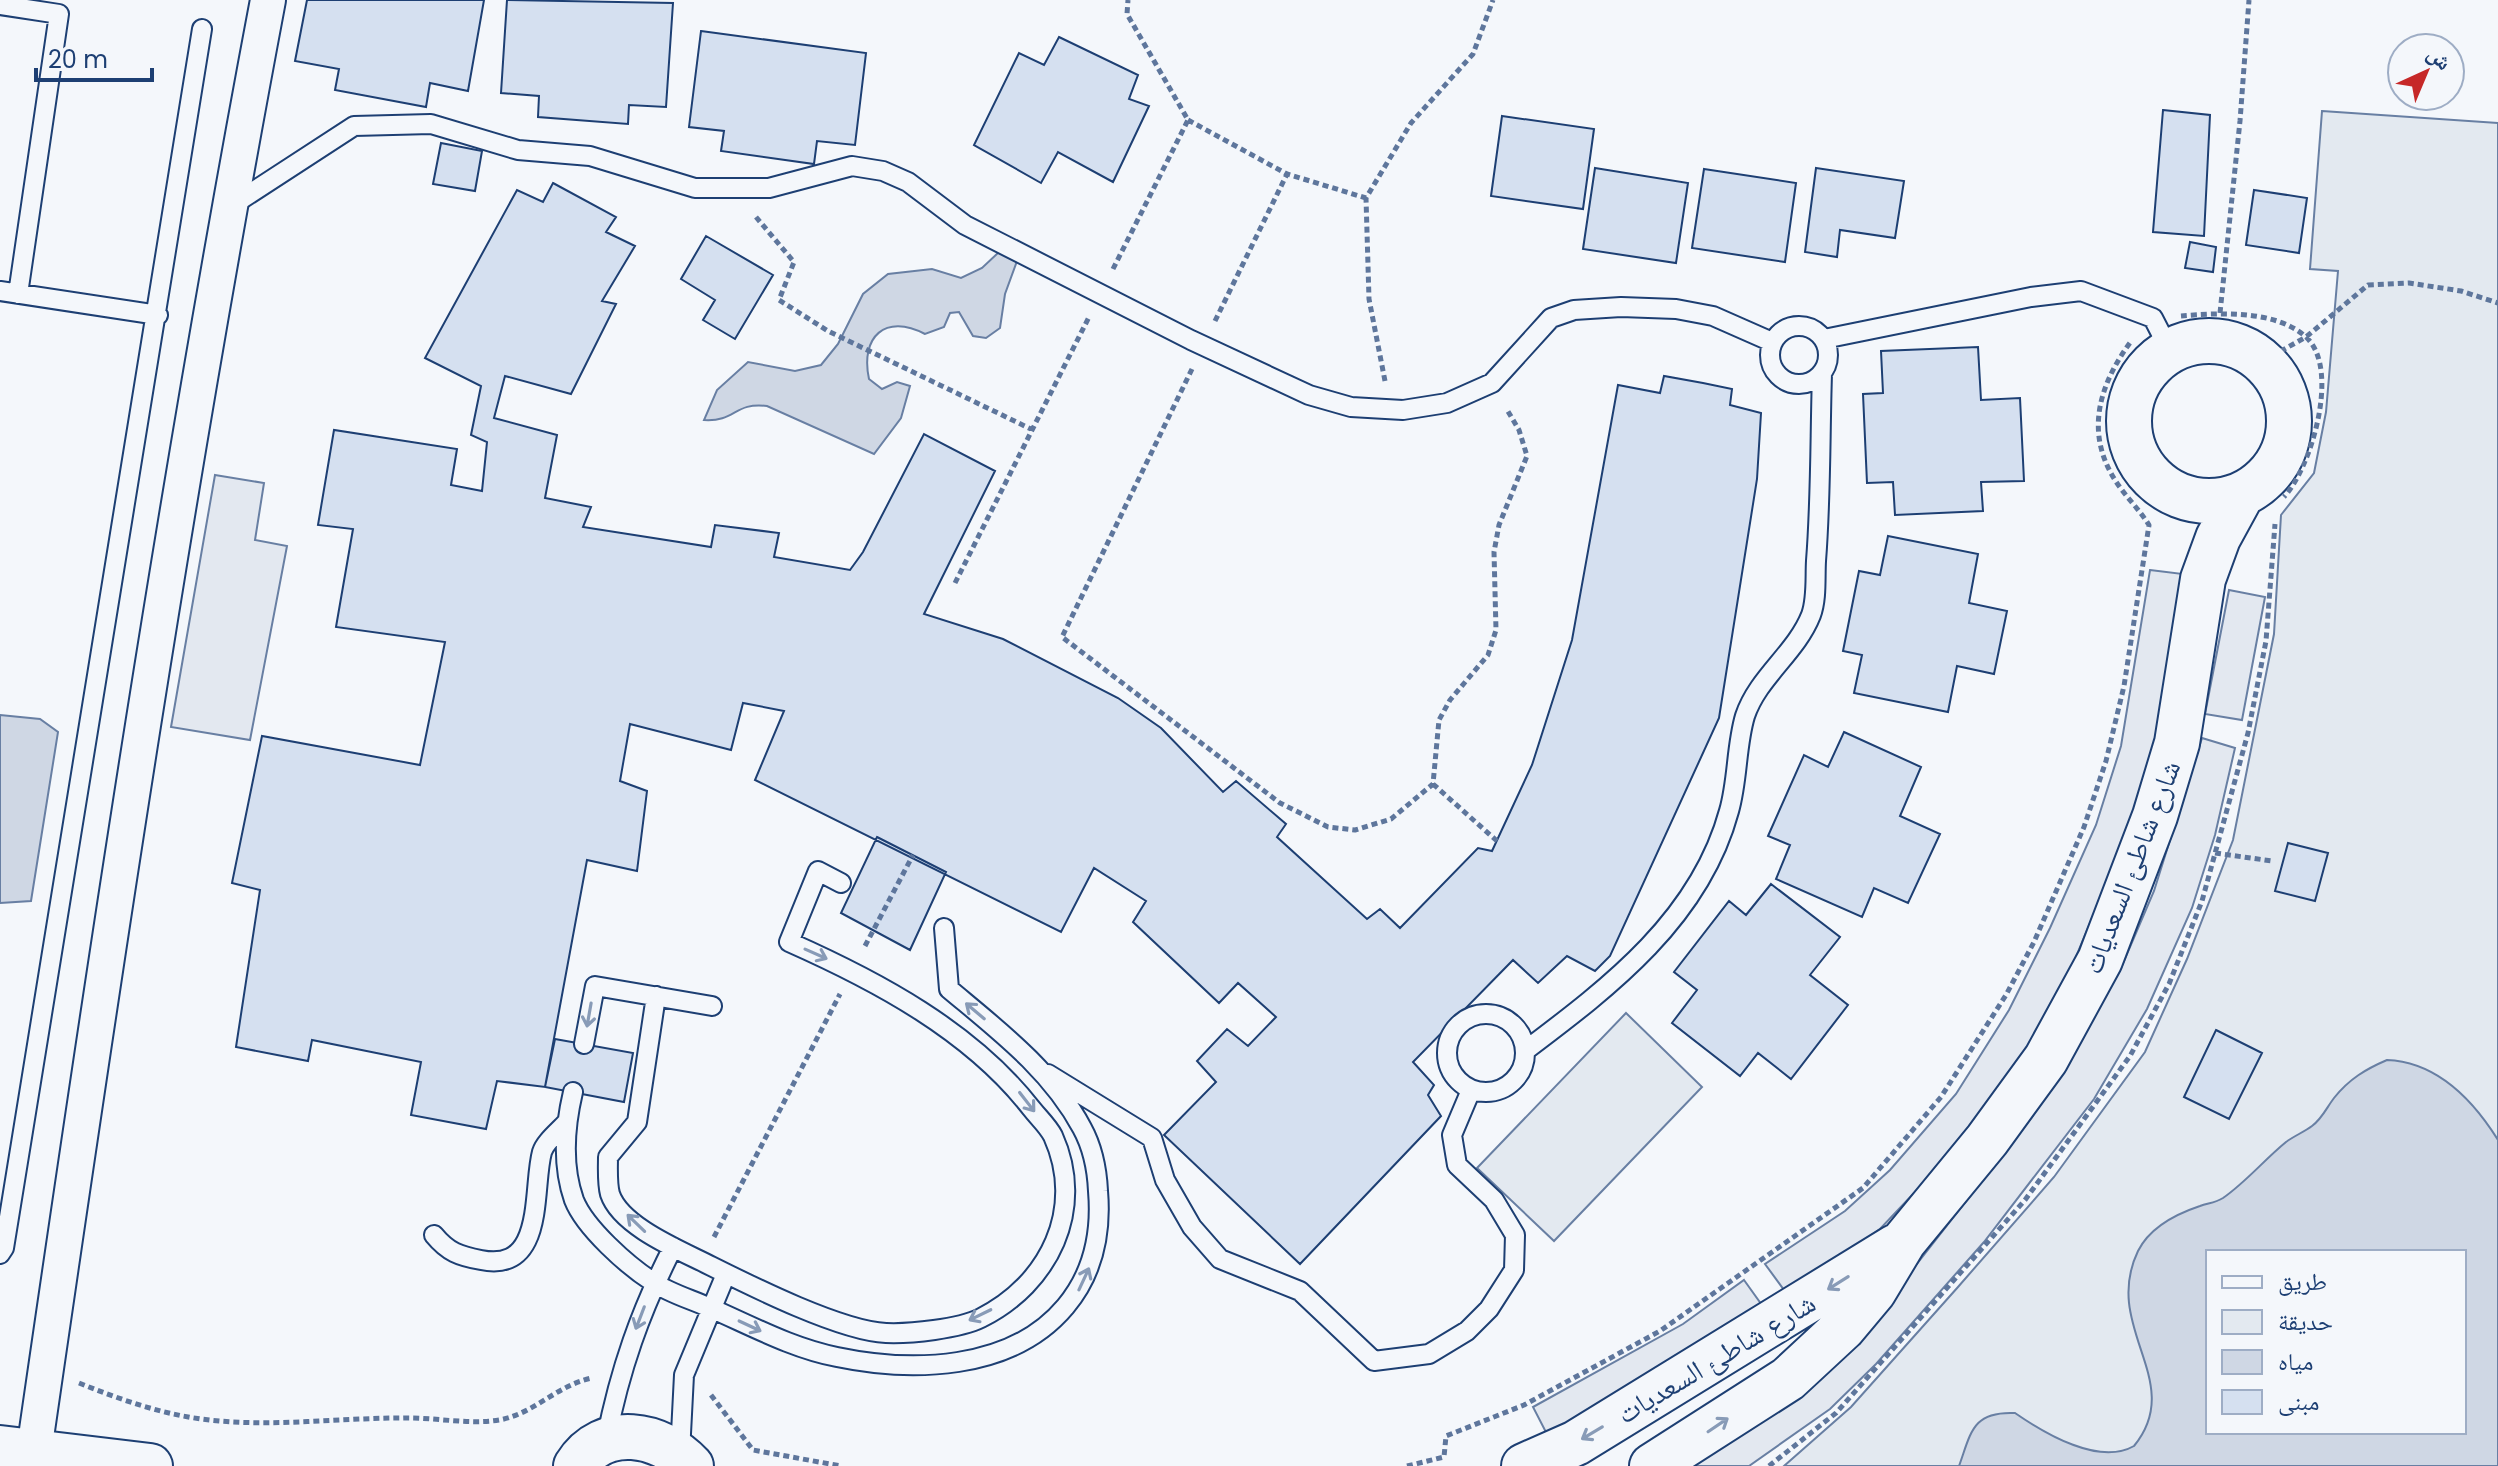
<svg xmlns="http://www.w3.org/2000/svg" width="2498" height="1466" font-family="Poppins,'Noto Naskh Arabic',sans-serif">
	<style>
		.green { fill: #e3e9f0; stroke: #687fa3; stroke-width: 2; fill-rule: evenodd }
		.parking { fill: #e3e8f0; stroke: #687fa3; stroke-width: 2 }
		.water { fill: #cfd7e4; stroke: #687fa3; stroke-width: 2; fill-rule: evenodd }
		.building { fill: #d5e0f0; stroke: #1d3f73; stroke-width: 2 }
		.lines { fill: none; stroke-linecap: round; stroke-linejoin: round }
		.service-casing { stroke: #1d3f73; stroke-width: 22 }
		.minor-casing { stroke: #1d3f73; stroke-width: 38 }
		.tertiary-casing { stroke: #1d3f73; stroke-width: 48 }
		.path { stroke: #5e769c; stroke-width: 5; stroke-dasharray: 6 4; stroke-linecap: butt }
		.service { stroke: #f4f7fb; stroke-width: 18 }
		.minor { stroke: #f4f7fb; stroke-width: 34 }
		.tertiary { stroke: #f4f7fb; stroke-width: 44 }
		.oneway { stroke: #889bb7 }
		.labels { text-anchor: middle; stroke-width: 6; stroke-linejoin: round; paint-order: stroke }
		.street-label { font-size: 28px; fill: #1d3f73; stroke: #f4f7fb }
	</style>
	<rect width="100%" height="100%" fill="#f4f7fb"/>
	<!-- green -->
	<path class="green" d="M2322 111 2498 123V1466H1784L1851 1407 1958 1287 2054 1177 2145 1052 2187 959 2233 840 2274 634 2281 515 2314 473 2326 412 2338 271 2310 269ZM2208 1252H2464V1432H2208Z
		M1626 1013 1702 1087 1554 1241 1477 1168Z"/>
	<!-- parking -->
	<path class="parking" d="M215 475 264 483 255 540 287 546 250 740 171 727Z
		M2150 570 2183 574 2148 784 2068 976 2010 1077 1950 1155 1880 1229 1787 1294 1765 1264 1845 1211 1890 1170 1956 1094 2009 1010 2050 928 2096 825 2121 746Z
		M2229 590 2265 597 2242 720 2205 714Z
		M2202 738 2235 748 2215 835 2192 908 2147 1009 2094 1099 1984 1242 1876 1364 1830 1409 1749 1466H1686L1898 1288 2032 1117 2121 968 2154 891Z
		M1744 1280 1764 1308 1549 1438 1533 1407 1683 1324Z"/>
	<!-- water -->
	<path class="water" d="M999 252 1017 261 1005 294 1000 328 986 338 973 336 959 312 950 313 944 327 925 334C885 313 860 337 869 379L882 389 897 382 910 386 901 418 874 454 767 406C734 402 736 422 704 420L717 390 748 362 795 371 821 365 838 344 863 294 888 274 932 269 961 278 982 268Z
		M0 715 40 719 58 732 31 901 0 903Z
		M2387 1060C2437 1062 2473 1100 2498 1140V1466H1959C1971 1433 1972 1411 2015 1413 2044 1433 2099 1466 2134 1446 2187 1381 2101 1328 2138 1251 2150 1227 2176 1214 2200 1206 2208 1203 2215 1203 2223 1198 2246 1182 2264 1160 2286 1142 2294 1136 2304 1132 2312 1126 2322 1119 2327 1107 2334 1098 2349 1079 2366 1069 2387 1060ZM2464 1252V1432H2208V1252Z"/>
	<!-- building -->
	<path class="building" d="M307 0H484L468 91 430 83 426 107 335 90 339 69 295 61Z
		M507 0 673 3 666 107 629 105 628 124 538 117 539 96 501 93Z
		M701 31 866 53 855 145 817 141 814 164 721 151 724 131 689 127Z
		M1059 37 1138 75 1129 99 1149 106 1113 182 1058 152 1041 183 974 145 1019 53 1044 65Z
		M2163 110 2210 115 2204 236 2153 232Z
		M1502 116 1594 129 1583 209 1491 196Z
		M441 143 482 151 475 191 433 184Z
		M1595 168 1688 183 1676 263 1583 249Z
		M1816 168 1904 181 1895 238 1840 230 1837 257 1805 252Z
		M1704 169 1796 183 1785 262 1692 248Z
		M553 183 616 217 606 232 635 246 602 301 616 304 571 394 505 376 494 418 557 435 545 498 591 507 583 527 711 547 715 525 779 533 774 557 850 570 863 552 924 434 995 471 924 614 1003 639 1118 698 1161 728 1223 792 1236 781 1286 824 1277 837 1367 919 1380 909 1400 928 1478 848 1492 851 1532 765 1572 640 1618 385 1660 393 1664 376 1703 383 1732 389 1730 405 1761 413 1757 479 1719 718 1610 956 1595 971 1567 956 1538 983 1513 960 1413 1062 1434 1085 1428 1095 1441 1116 1300 1264 1164 1135 1216 1082 1197 1061 1227 1029 1248 1046 1276 1017 1238 983 1219 1003 1133 922 1146 901 1094 868 1061 932 755 780 784 711 743 703 731 750 630 724 620 781 647 791 637 871 587 860 545 1087 497 1081 486 1129 411 1115 421 1062 312 1040 308 1061 236 1047 260 890 232 883 262 736 420 765 445 642 336 627 353 529 318 525 334 430 457 449 451 485 482 491 487 442 471 435 481 386 425 358 517 190 543 202Z
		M2254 190 2307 198 2299 253 2246 245Z
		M706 236 773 275 735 339 703 320 715 300 681 279Z
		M2190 242 2216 247 2213 272 2185 268Z
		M1978 347 1981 400 2020 398 2024 481 1981 482 1983 511 1895 515 1893 482 1867 483 1863 394 1883 393 1881 351Z
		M1888 536 1978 554 1969 603 2007 611 1994 674 1957 666 1948 712 1854 693 1862 655 1843 651 1859 571 1880 575Z
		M1844 732 1921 767 1900 816 1940 834 1908 903 1874 888 1862 917 1776 879 1790 845 1768 836 1804 755 1828 767Z
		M877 837 946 872 910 950 841 913Z
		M2288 843 2328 853 2315 901 2275 891Z
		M1771 884 1840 937 1810 975 1848 1005 1791 1079 1758 1053 1740 1076 1672 1023 1697 990 1674 972 1729 901 1746 915Z
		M2216 1030 2262 1053 2229 1119 2184 1097Z
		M555 1039 633 1053 624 1102 545 1087Z"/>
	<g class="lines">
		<!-- service casing -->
		<g class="service-casing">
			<path id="service" d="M0 5 59 14 18 294
				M231 206 354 126 431 124 518 150 590 156 695 188H769L852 166 883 171 908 182 965 225 1191 340 1309 395 1351 407 1403 410 1447 403 1492 383 1551 318 1574 310 1621 307 1676 309 1713 316 1772 342
				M0 291 158 315
				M1770 355a29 29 0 1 1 58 0a29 29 0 1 1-58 0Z
				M1824 339 2031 297 2081 291 2153 318 2170 351
				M656 996 637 1122 608 1157C608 1168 607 1183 610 1194 621 1227 682 1251 711 1266 753 1287 841 1331 886 1333 910 1334 959 1329 981 1318 1049 1284 1086 1209 1053 1136 1048 1126 1038 1117 1031 1108 971 1031 877 981 789 942L818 871 841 883
				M1447 1053a39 39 0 1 1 78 0a39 39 0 1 1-78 0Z
				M584 1044 595 986 712 1006
				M1526 1050C1611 986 1700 918 1729 811 1738 780 1736 746 1745 716 1758 677 1796 653 1811 615 1817 599 1815 578 1816 561 1821 498 1820 436 1822 374
				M1048 1074 1152 1138 1165 1180 1192 1227 1220 1259 1300 1291 1374 1361 1429 1354 1467 1331 1489 1309 1514 1270 1515 1235 1494 1200 1457 1165 1452 1135 1471 1090
				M573 1092C565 1126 562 1166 574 1200 585 1228 628 1266 653 1282 669 1293 690 1299 708 1307 750 1325 791 1348 837 1357 875 1365 919 1368 958 1362 1050 1348 1106 1285 1098 1191 1097 1169 1093 1148 1082 1128 1051 1070 998 1030 949 989L944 928
				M434 1235C448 1252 459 1256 481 1260 546 1273 532 1188 542 1152 545 1142 559 1131 566 1123
				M0 1254 4 1248 202 29
				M606 1440C620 1369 640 1312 673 1247
				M680 1453 684 1375 726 1274"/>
		</g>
		<!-- minor casing -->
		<g class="minor-casing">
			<path id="minor" d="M34 1451C104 967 177 481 268 0"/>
		</g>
		<!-- tertiary casing -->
		<g class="tertiary-casing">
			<path id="tertiary" d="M2129 421a80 80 0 1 1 160 0a80 80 0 1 1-160 0Z
				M0 1448 150 1466
				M576 1466C603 1422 661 1433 691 1466
				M1524 1466 1576 1443 1895 1247
				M1652 1466 1788 1379 1843 1328 1874 1291 1904 1241 1987 1140 2046 1059 2100 960 2155 816 2177 743 2203 579 2218 538 2242 494"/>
		</g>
		<!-- path -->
		<path class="path" d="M1188 120 1287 174 1366 198
			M756 217 794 262 779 300 828 331 1031 429
			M1113 269 1188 120 1127 14 1128 0
			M2220 313 2240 121 2249 0
			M2181 316C2218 313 2275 309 2306 337 2341 369 2311 468 2284 497
			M1215 321 1287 174
			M2263 361 2306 337 2368 285 2409 283 2461 291 2498 303
			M1192 369 1062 637 1280 803 1328 827 1355 830 1391 819 1433 784 1439 720 1450 700 1488 655 1496 630 1494 552 1499 525 1527 456 1519 430 1506 408
			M1385 381 1369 299 1366 198 1411 123 1473 54 1493 0
			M955 583 1089 317
			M1433 784 1497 841
			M2215 853 2272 861
			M865 946 913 855
			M714 1237 840 994
			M79 1383C119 1399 158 1413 201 1419 267 1428 336 1418 402 1418 434 1417 468 1425 499 1420 534 1414 557 1385 592 1378
			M711 1395 753 1450 841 1466
			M1407 1466 1444 1457 1446 1436 1524 1405 1660 1331 1863 1188 1941 1097 2006 995 2034 942 2084 827 2106 761 2124 686 2149 525C2139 509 2125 496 2115 480 2084 431 2100 383 2132 340
			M1769 1466 1836 1413 2025 1200 2130 1056 2169 984 2202 901 2248 733 2266 641 2275 524"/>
		<!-- service -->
		<use href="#service" class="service"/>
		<!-- minor -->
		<use href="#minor" class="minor"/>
		<!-- tertiary -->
		<use href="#tertiary" class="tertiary"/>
	</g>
	<!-- one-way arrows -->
	<defs><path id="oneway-shaft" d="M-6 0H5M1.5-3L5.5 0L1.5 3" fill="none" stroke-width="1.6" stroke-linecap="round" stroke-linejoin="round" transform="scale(2)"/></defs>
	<g class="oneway">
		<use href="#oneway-shaft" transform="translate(816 954) rotate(24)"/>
		<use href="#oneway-shaft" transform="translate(975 1011) rotate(-140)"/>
		<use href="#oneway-shaft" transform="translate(589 1015) rotate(100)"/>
		<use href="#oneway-shaft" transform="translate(1027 1102) rotate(52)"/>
		<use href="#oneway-shaft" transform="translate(636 1223) rotate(-136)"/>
		<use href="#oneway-shaft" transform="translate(1084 1279) rotate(-65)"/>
		<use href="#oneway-shaft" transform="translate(1838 1283) rotate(148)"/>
		<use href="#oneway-shaft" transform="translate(980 1315) rotate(154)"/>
		<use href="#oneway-shaft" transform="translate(640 1318) rotate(111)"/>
		<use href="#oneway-shaft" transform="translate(750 1326) rotate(25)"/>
		<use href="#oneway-shaft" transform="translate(1718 1425) rotate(-34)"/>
		<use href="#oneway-shaft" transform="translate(1592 1433) rotate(149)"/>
	</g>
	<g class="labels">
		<!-- street labels -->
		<g class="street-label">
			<text transform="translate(2131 867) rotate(-69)" y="10">شارع شاطئ السعديات</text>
			<text transform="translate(1716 1358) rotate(-31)" y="10">شارع شاطئ السعديات</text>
		</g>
	</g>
	<!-- legend -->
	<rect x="2206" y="1250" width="260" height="184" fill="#f4f7fb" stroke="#9eadc5" stroke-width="2"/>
	<rect x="2222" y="1276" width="40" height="12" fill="#f4f7fb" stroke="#9eadc5" stroke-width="2"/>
	<text x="2278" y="1290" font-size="24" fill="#1d3f73">طريق</text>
	<rect x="2222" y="1310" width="40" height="24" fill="#e3e9f0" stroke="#9eadc5" stroke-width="2"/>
	<text x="2278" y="1330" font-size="24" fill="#1d3f73">حديقة</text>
	<rect x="2222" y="1350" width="40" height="24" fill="#cfd7e4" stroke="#9eadc5" stroke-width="2"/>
	<text x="2278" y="1370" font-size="24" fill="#1d3f73">مياه</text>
	<rect x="2222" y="1390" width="40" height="24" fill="#d5e0f0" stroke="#9eadc5" stroke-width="2"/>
	<text x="2278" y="1410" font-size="24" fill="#1d3f73">مبنى</text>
	<!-- north arrow -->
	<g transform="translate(2426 72) rotate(44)"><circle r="38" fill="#f4f7fb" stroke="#9eadc5" stroke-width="2"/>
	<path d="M0-6L14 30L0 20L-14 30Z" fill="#c62828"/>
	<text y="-12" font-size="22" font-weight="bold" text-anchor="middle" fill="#1d3f73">ش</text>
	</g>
	<!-- scale -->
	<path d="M36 68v12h116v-12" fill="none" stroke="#1d3f73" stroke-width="4"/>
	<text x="48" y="68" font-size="24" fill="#1d3f73" stroke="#f4f7fb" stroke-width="6" paint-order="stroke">20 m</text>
</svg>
